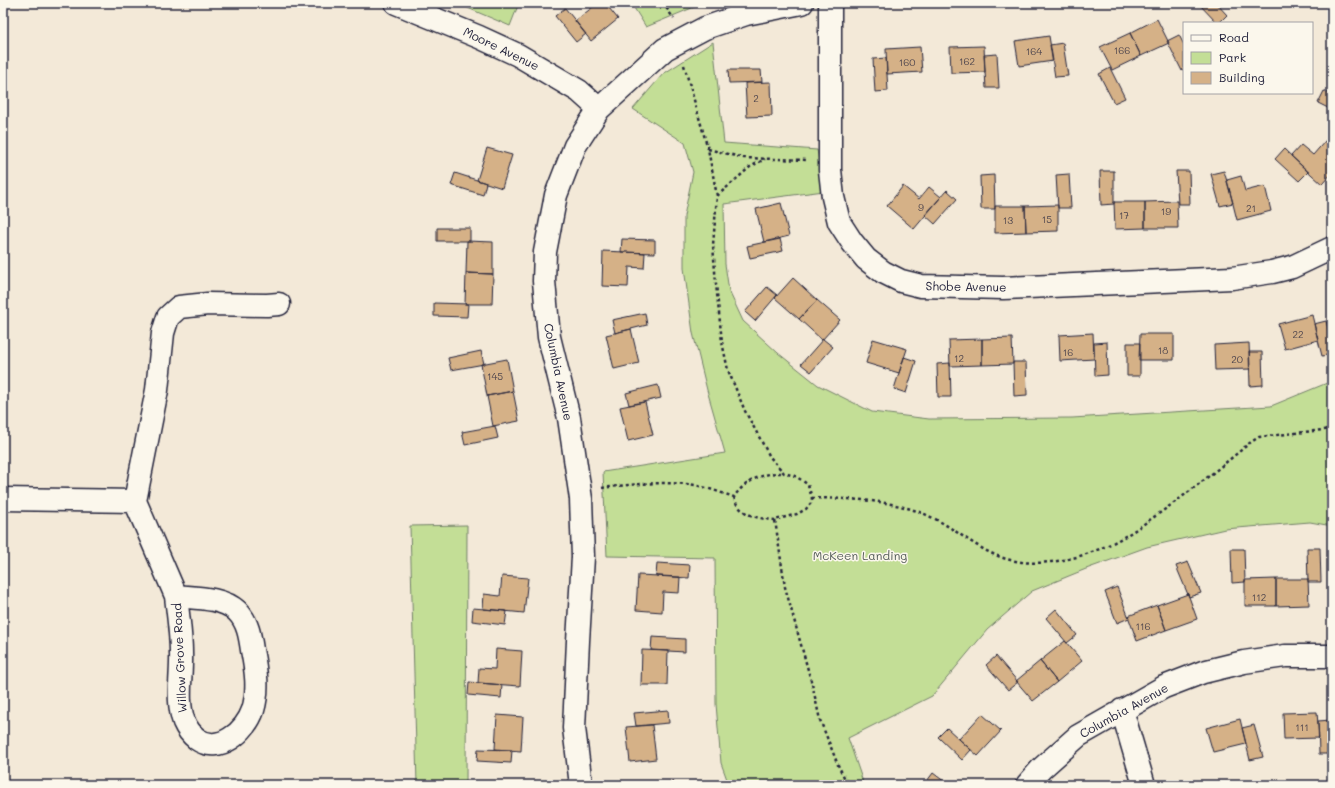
<svg xmlns="http://www.w3.org/2000/svg" width="1335" height="788" font-family="Mali,sans-serif">
	<style>
		.green { fill: #c3de96; stroke: #728068 }
		.building { fill: #d5b187; stroke: #22223b }
		.lines { fill: none; stroke-linecap: round; stroke-linejoin: round }
		.minor-casing { stroke: #22223b; stroke-width: 25 }
		.path { stroke: #22223b; stroke-width: 2.5; stroke-dasharray: 3 3; stroke-linecap: butt }
		.minor { stroke: #fbf7ec; stroke-width: 22 }
		.labels { text-anchor: middle; stroke-width: 3; stroke-linejoin: round; paint-order: stroke }
		.number-label { font-size: 10px; fill: #4f464e }
		.street-label { font-size: 12px; fill: #22223b; stroke: #fbf7ec }
		.park-label { font-size: 12px; fill: #525a56; stroke: #fbf7ec }
	</style>
	<rect width="100%" height="100%" fill="#f3e9d8"/>
	<filter id="ink" filterUnits="userSpaceOnUse"><feTurbulence type="fractalNoise" baseFrequency=".025" numOctaves="2"/><feDisplacementMap in="SourceGraphic" scale="8" xChannelSelector="R" yChannelSelector="G"/><feConvolveMatrix kernelMatrix="1 2 1 2 8 2 1 2 1" color-interpolation-filters="sRGB"/></filter>
	<g filter="url(#ink)">
		<!-- green -->
		<path class="green" d="M456 3H519L510 26Z
			M631 3H704L646 27Z
			M713 42 724 143 817 150 824 191 724 204 725 264 729 291 743 321 778 353 818 385 872 412 929 419 1072 418 1271 406 1332 381V526L1310 522 1225 529 1147 547 1086 569 1032 591 987 630 932 696 848 738 864 785H729L721 763 716 704 715 558 607 556 603 472 725 453 707 390 693 333 684 268V216L693 172 685 143 633 109 663 74Z
			M467 525 466 785H417L410 526Z"/>
		<!-- building -->
		<path class="building" d="M598 3H605L618 19 591 41 575 21Z
			M1198 3H1216L1227 15 1219 23H1217Z
			M565 8 586 34 576 42 555 16Z
			M1157 19 1169 43 1141 56 1130 33Z
			M1130 33 1141 56 1112 70 1100 47Z
			M1179 35 1184 45V70L1182 71 1167 41Z
			M1049 36 1053 61 1019 66 1015 41Z
			M1063 43 1068 76 1055 77 1050 45Z
			M984 46 985 72 951 73 950 47Z
			M920 47 922 72 887 74 886 49Z
			M997 54 999 88H986L984 55Z
			M886 58 888 91 875 92 873 59Z
			M1110 68 1125 98 1114 103 1099 74Z
			M728 70H761L762 82 729 83Z
			M771 82 772 116 747 117 745 83Z
			M1324 91 1332 95V110L1318 103Z
			M1326 140 1332 146V173L1322 184 1291 156 1301 145 1313 155Z
			M487 148 512 155 502 188 477 180Z
			M1284 149 1308 172 1299 181 1275 159Z
			M1100 171H1114V204L1101 205Z
			M1176 171H1189L1190 204H1178Z
			M1224 171 1233 203 1220 206 1211 174Z
			M455 173 486 183 483 195 451 185Z
			M1069 174 1071 208H1058L1056 175Z
			M994 175 995 209H981L980 176Z
			M1241 176 1245 191 1265 186 1271 211 1237 220 1227 180Z
			M903 186 919 199 929 187 941 197 914 229 887 206Z
			M947 190 957 199 935 224 925 215Z
			M1177 201 1178 228H1145V202Z
			M1114 202H1145V228L1115 229Z
			M781 203 789 236 764 242 756 209Z
			M1058 205V231L1026 232 1025 206Z
			M995 206H1025L1026 232 995 233Z
			M437 228H470V241H437Z
			M622 239 655 240V253L621 252Z
			M780 239 783 251 750 258 747 246Z
			M467 241 493 242V274L466 273Z
			M603 251 645 253 644 268 629 267 628 287 602 286Z
			M466 273 493 274 492 304H465Z
			M793 278 817 300 799 319 775 298Z
			M767 287 777 295 755 321 745 312Z
			M817 300 840 320 822 340 799 319Z
			M434 303 468 304 467 317 434 316Z
			M645 313 647 325 615 333 612 320Z
			M1312 315 1318 340 1285 349 1278 324Z
			M1326 321 1332 343V354L1322 356 1314 324Z
			M631 329 639 363 614 369 606 335Z
			M1093 333 1094 359 1060 361 1059 335Z
			M1140 334H1174V360H1139Z
			M1012 338 1013 364 982 365V339Z
			M823 339 833 347 811 372 801 364Z
			M873 339 907 349 899 373 866 363Z
			M982 339V365L950 366 949 340Z
			M1107 342 1108 375 1095 376 1094 343Z
			M1127 343H1140V376H1127Z
			M1249 343 1250 369 1215 370 1214 345Z
			M481 351 484 364 451 370 448 358Z
			M1249 352H1262L1263 385 1250 386Z
			M904 357 916 361 906 393 894 389Z
			M507 359 513 391 487 396 481 364Z
			M1013 362H1026L1027 395 1014 396Z
			M950 363 951 397H938L937 364Z
			M658 385 661 398 629 405 626 393Z
			M513 391 519 421 493 426 487 396Z
			M645 402 653 435 628 441 620 407Z
			M495 426 498 438 465 445 462 432Z
			M1307 548H1320L1321 582H1308Z
			M1231 549H1244L1245 582 1232 583Z
			M1188 562 1201 593 1189 597 1176 566Z
			M657 563 690 565 689 578 656 576Z
			M638 575 680 577 679 593 663 592 662 612 636 610Z
			M502 576 528 578 524 613 483 609 484 594 500 596Z
			M1276 579V606H1245V580Z
			M1276 579H1308L1309 605 1276 606Z
			M1117 587 1129 618 1117 623 1105 592Z
			M1188 594 1197 619 1166 630 1157 605Z
			M1157 605 1166 630 1137 641 1128 616Z
			M473 608 507 611 505 625 472 621Z
			M1056 609 1077 635 1067 643 1046 618Z
			M652 637 685 639V652L651 650Z
			M1065 641 1082 661 1057 682 1040 661Z
			M496 649 522 651 520 686 478 683 479 668 495 669Z
			M642 650 668 651 667 685H641Z
			M996 656 1018 682 1008 690 986 665Z
			M1040 661 1057 682 1033 701 1016 681Z
			M469 682 502 685 501 698 468 695Z
			M668 710 669 723 636 726 634 713Z
			M1317 712 1319 738 1284 739 1283 713Z
			M982 714 1001 731 978 756 959 739Z
			M497 715 523 717 521 751 495 749Z
			M1240 719 1246 744 1213 752 1206 728Z
			M1331 720 1332 754H1319L1318 721Z
			M652 725 656 759 630 762 626 727Z
			M1254 725 1263 757 1250 760 1242 728Z
			M947 728 971 750 962 760 938 737Z
			M478 749 512 750 511 763 477 761Z
			M933 773 949 785H924Z
			M673 781 676 785H667Z"/>
		<g class="lines">
			<!-- minor casing -->
			<g class="minor-casing">
				<path id="minor" d="M396 3 479 37 518 55 579 91 599 109
					M830 3V170L833 197 839 222 852 242 866 259 883 272 901 281 921 286 1003 288 1232 278 1272 272 1292 267 1332 248
					M3 499 135 501 176 596
					M135 501 157 390 163 333 168 317 179 307 208 304 267 305 279 304
					M176 596C195 598 222 597 237 611 248 622 250 636 252 650 256 670 259 690 253 710 246 731 219 755 197 739 192 735 187 729 184 722 176 701 182 675 181 653 181 634 178 615 176 596Z
					M1122 710 1144 785
					M581 785 574 728 578 641 583 557 581 499 569 418 549 337 544 281 545 252 556 195 575 146 599 109 665 49 705 28 746 14 802 3
					M1027 785 1041 769 1078 736 1164 687 1203 672 1244 662 1285 656H1332"/>
			</g>
			<!-- path -->
			<path class="path" d="M663 3 674 19
				M684 65 708 149 717 196 713 245 716 284 722 342 728 370 745 411 770 457 784 473 795 476 803 481 808 485 812 498 811 503 806 509 797 514 775 520 785 587 813 688 820 720 838 765 848 785
				M708 149 744 158 807 160
				M717 196 750 167 765 159
				M602 488C632 484 665 481 695 485 708 488 722 493 734 497 744 481 765 472 783 473
				M734 497C738 515 759 519 775 520
				M812 498C855 499 899 499 939 521 957 531 973 545 993 554 1027 570 1071 562 1104 547 1120 540 1134 531 1148 521 1184 497 1218 469 1251 442L1259 437 1332 429"/>
			<!-- minor -->
			<use href="#minor" class="minor"/>
		</g>
	</g>
	<g class="labels">
		<!-- number labels -->
		<g class="number-label">
			<text x="1122" y="54">166</text>
			<text x="1034" y="55">164</text>
			<text x="967" y="65">162</text>
			<text x="907" y="66">160</text>
			<text x="756" y="102">2</text>
			<text x="921" y="211">9</text>
			<text x="1251" y="212">21</text>
			<text x="1166" y="215">19</text>
			<text x="1124" y="219">17</text>
			<text x="1047" y="223">15</text>
			<text x="1008" y="224">13</text>
			<text x="1298" y="338">22</text>
			<text x="1163" y="354">18</text>
			<text x="1068" y="356">16</text>
			<text x="959" y="362">12</text>
			<text x="1237" y="363">20</text>
			<text x="495" y="380">145</text>
			<text x="1259" y="601">112</text>
			<text x="1143" y="630">116</text>
			<text x="1302" y="731">111</text>
		</g>
		<!-- street labels -->
		<g class="street-label">
			<text transform="translate(501 49) rotate(26)" y="4">Moore Avenue</text>
			<text transform="translate(966 287) rotate(1)" y="4">Shobe Avenue</text>
			<text transform="translate(558 372) rotate(78)" y="4">Columbia Avenue</text>
			<text transform="translate(180 658) rotate(-93)" y="4">Willow Grove Road</text>
			<text transform="translate(1124 711) rotate(-29)" y="4">Columbia Avenue</text>
		</g>
		<!-- park labels -->
		<g class="park-label">
			<text x="860" y="560">McKeen Landing</text>
		</g>
	</g>
	<!-- margin -->
	<rect width="1335" height="788" fill="none" stroke="#fbf7ec" stroke-width="16"/>
	<rect x="8" y="8" width="1319" height="772" fill="none" stroke="#22223b" stroke-width="1.5" filter="url(#ink)"/>
	<!-- legend -->
	<rect x="1183" y="22" width="130" height="72" fill="#fbf7ec" stroke="#a4a2a5"/>
	<rect x="1191" y="35" width="20" height="6" fill="#fbf7ec" stroke="#a4a2a5"/>
	<text x="1219" y="42" font-size="12" fill="#22223b">Road</text>
	<rect x="1191" y="52" width="20" height="12" fill="#c3de96" stroke="#a4a2a5"/>
	<text x="1219" y="62" font-size="12" fill="#22223b">Park</text>
	<rect x="1191" y="72" width="20" height="12" fill="#d5b187" stroke="#a4a2a5"/>
	<text x="1219" y="82" font-size="12" fill="#22223b">Building</text>
</svg>
